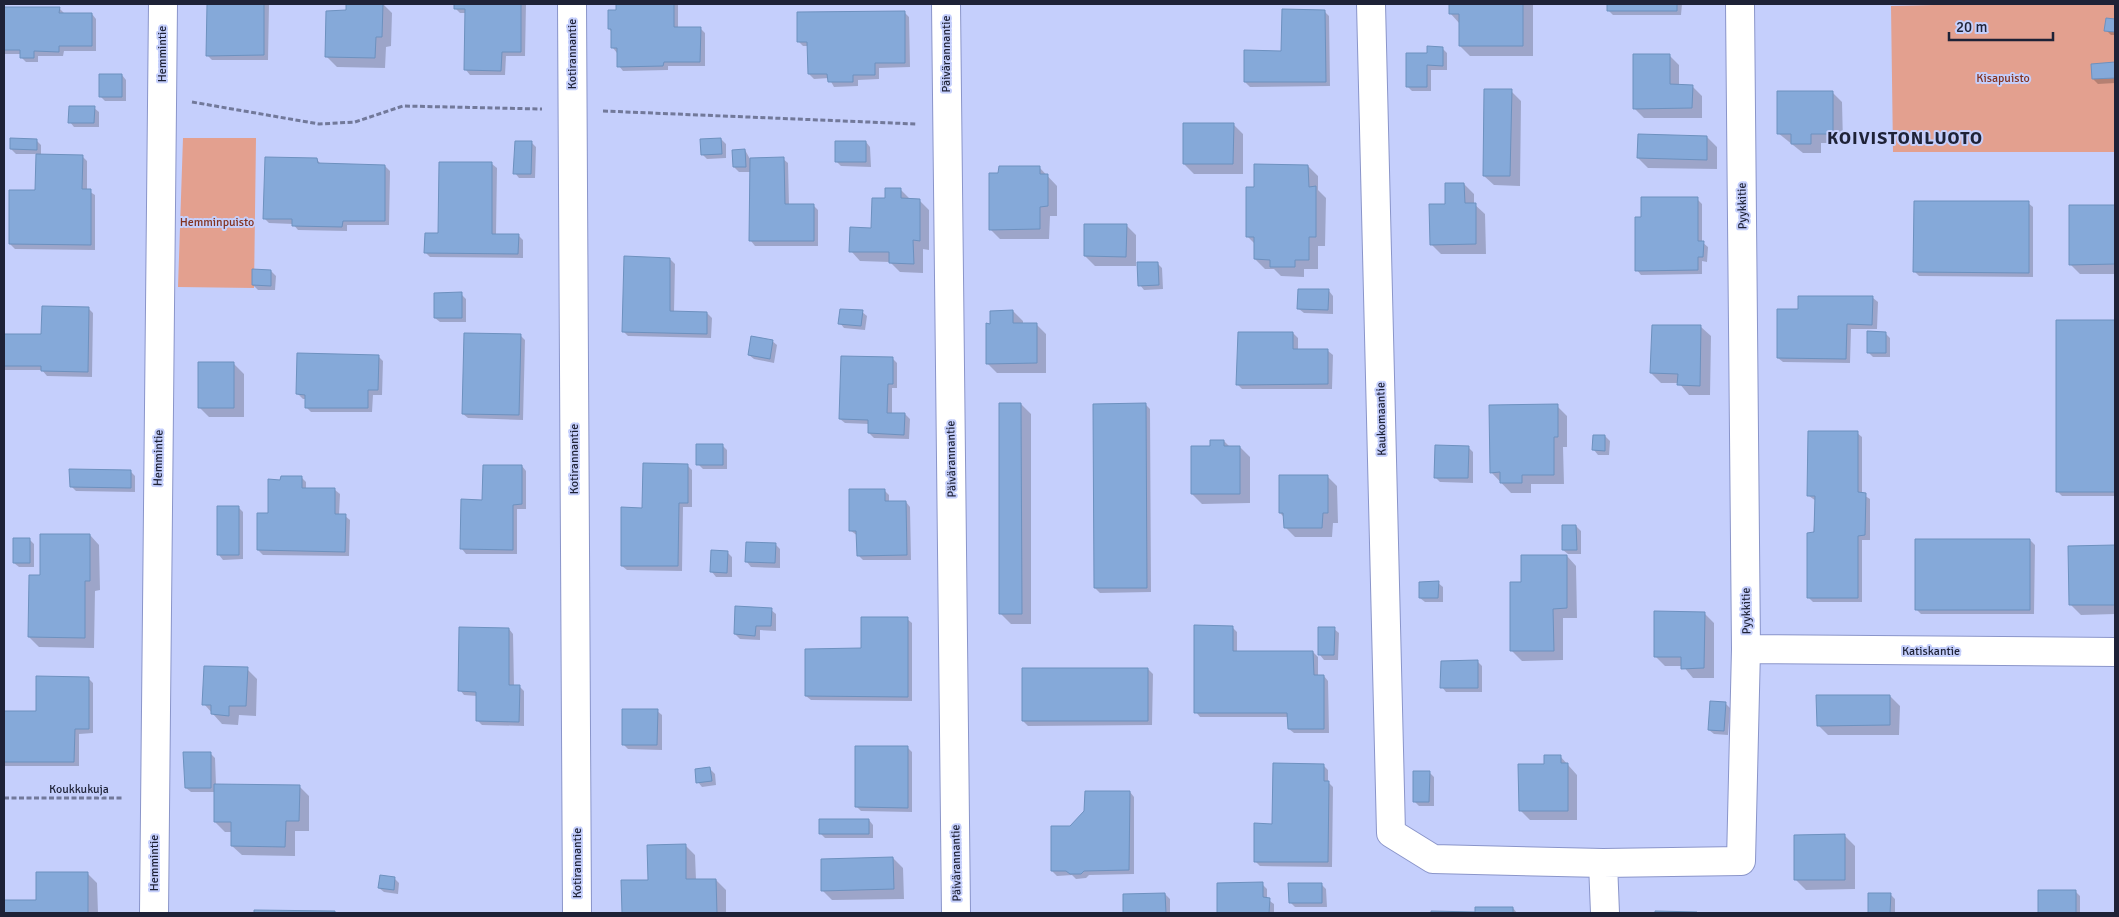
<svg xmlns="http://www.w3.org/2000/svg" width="2119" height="917" font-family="Signika,sans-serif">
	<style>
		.green { fill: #e3a08f }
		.shadow { fill: #0003 }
		.building { fill: #85a9d9; stroke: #6d91bf }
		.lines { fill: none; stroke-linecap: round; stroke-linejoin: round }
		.minor-casing { stroke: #8a95ca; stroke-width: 30 }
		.path { stroke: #72799a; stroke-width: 3; stroke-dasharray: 5 2.5; stroke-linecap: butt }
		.minor { stroke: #fff; stroke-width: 28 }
		.labels { text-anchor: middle; stroke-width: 4; stroke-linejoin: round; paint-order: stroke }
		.street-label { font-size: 12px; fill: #1e2237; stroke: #c5cffc }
		.park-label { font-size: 12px; fill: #82321f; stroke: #c5cffc }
		.district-label { font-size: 18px; font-weight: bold; letter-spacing: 1px; fill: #1e2237; stroke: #c5cffc }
	</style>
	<rect width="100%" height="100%" fill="#c5cffc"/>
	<!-- green -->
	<path class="green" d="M1978 4H2115V152H1893L1891 6Z
		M183 138H256L254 288 178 287Z"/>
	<!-- shadow -->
	<path class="shadow" d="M209 4H269L268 60H212L207 55Z
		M348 4H383L392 13 391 46 386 47 385 68 337 67 327 57 347 12Z
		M456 4H526L525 56H506L505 75H470L466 70V13H460L456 9Z
		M618 4H678V28H700L705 33V66H668V70L623 71 619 66 617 53 613 48 612 32 609 29 618 12Z
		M1450 4H1533V56H1470L1460 46V24L1450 13Z
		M1608 4H1682L1681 15H1613L1608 10Z
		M4 8H59L64 13 92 14 96 19V51H64L63 56H38V62H26L21 57 22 54H4Z
		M1324 11 1329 16 1330 86 1250 87 1245 82 1282 52Z
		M904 12 909 17 910 67 879 68V79L858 80V86L834 87 829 78 814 79 809 74V46H803L799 42Z
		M2107 19 2115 20V35H2111L2106 30Z
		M1442 48 1447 53V70H1431V91H1412L1407 86 1428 55Z
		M1669 55 1679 65V86H1692L1702 96V118H1644L1634 108Z
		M2115 64V83L2098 84 2093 79 2092 65Z
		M122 75 126 80V101H105L100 96Z
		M1511 91 1521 101 1520 186 1494 185 1484 176Z
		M1832 92 1842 102 1843 143H1821V153H1803L1778 133Z
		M94 108 99 112V127H74L70 122Z
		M1233 124 1243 134V174H1194L1184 164Z
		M1707 137 1717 147V169L1648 168 1638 158Z
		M721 139 726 144V158L707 159 702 154Z
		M36 140 41 145V156H82L87 161V190L95 195V250L15 249 10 244 36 191 37 154H16L11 149Z
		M531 142 536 147 535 178H519L515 173Z
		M866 142 870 147 871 167 841 166 836 161Z
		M745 150 750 159H783L788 163 789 205H813L818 210V246H755L751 241V172H739L734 167Z
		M316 159 322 165 385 166 390 171 389 225H347V231L298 230 293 224 269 223 264 218Z
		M492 164 497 168 496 235H518L523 240V258L430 257 426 253Z
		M1308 166 1318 176V190L1326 198 1325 246H1318V269H1304V277L1281 276 1274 269H1265L1255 259V244L1247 236 1255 188Z
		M1039 167 1057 186V216H1050L1049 239H1000L990 229Z
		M1464 184 1474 194V204L1485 214 1486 254H1441L1431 244 1447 205Z
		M900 189 910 199 919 200 929 210V250L923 249V273L900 272 890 262 860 261 851 251 872 229 886 199Z
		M1697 199 1702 204V242L1708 247 1707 262 1702 261V274L1641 275 1637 270Z
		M2028 203 2033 207V277L1919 276 1915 272Z
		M2070 206H2115V274H2080L2070 264Z
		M1126 225 1136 235V266H1095L1085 256Z
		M670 259 675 264 674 312 707 313 712 318 711 338 628 336 623 331Z
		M1157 263 1162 268 1163 289 1144 290 1140 285Z
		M271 271 276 276 275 290H258L253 285Z
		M1329 291 1333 296V314L1304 313 1299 309Z
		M461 294 466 299V322H440L435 318Z
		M1873 298 1878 302 1877 329H1851L1850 363 1783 362 1778 358Z
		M88 308 93 313 92 377 47 376 42 370H4V335H42Z
		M1013 311 1023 321V324H1036L1046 334V373H997L987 363 991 325Z
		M862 312 867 316 865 330 844 328 840 323Z
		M2115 321V496H2062L2057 491V322Z
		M1701 327 1711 336 1710 395H1689L1679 383H1661L1651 373Z
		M1293 333 1298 338V350L1328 351 1333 355 1332 389H1242L1238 385Z
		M1885 333 1890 338V357H1873L1868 352Z
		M520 335 525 340 523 420 468 418 463 414Z
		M772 341 777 345 774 363 754 359 749 355Z
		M378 356 383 361 382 395H373L372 412H311L306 407V399H303L298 394Z
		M893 359 897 363V388H892V414H905L910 419 909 439 874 438 869 433V424L845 423 840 419Z
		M234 364 244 374V417H209L199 407Z
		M1021 404 1031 414V624H1011L1001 614Z
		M1146 405 1150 409 1151 592 1100 593 1095 588Z
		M1557 406 1567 416V447H1563L1564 484H1531V493H1511L1491 472Z
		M1857 433 1862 437V494L1870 499V540H1862V602H1813L1808 597 1816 501 1809 496Z
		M1605 436 1610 441 1609 455H1598L1594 450Z
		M1224 441 1230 447H1240L1250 457V503L1202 504 1192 494 1211 447Z
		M722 445 727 450V469H703L698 464Z
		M1468 447 1473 452V483L1440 482 1435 477Z
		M687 465 692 470V507H683L682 571 627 570 622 566 644 509Z
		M522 466 526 471V509H517V554H466L462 549 483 501Z
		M131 472 135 476V492L76 491 71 486Z
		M1327 476 1337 486 1338 523H1333L1332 537H1295L1285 527V518L1280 513Z
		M302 478 306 482V489L335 490 340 494 339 515 345 516 350 520 349 556 263 555 258 550 281 481Z
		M884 490 889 495V502H906L910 507 911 560H863L858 555V536L851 531Z
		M239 508 243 512V559L223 560 219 555Z
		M1576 526 1581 531V554H1568L1563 550Z
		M90 535 99 545 100 590 95 591 94 648 39 647 29 637 42 576Z
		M29 539 34 544V567H19L14 563Z
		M2030 540 2035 545 2034 614H1921L1916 609Z
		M776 545 780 549V568L751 567 747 562Z
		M2115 546V614L2081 615 2071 605 2070 547Z
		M727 552 732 557V577H716L712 572Z
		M1567 556 1576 566 1577 618H1563V660L1522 661 1512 651 1523 583Z
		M1438 583 1443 587V602H1425L1420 598Z
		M771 610 776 614V631L760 630V640L740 639 735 634Z
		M1704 613 1714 623V678H1693L1683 666H1665L1655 656Z
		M907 619 912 623V701L811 700 806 696 862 650Z
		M1232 627 1237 632V652H1313L1318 657V676H1324L1328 681 1329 733H1294L1289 729V717H1200L1196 712Z
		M509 629 513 634 514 686H519L524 691V726L482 725 477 720V696L464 695 460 690Z
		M1334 629 1339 633 1338 660H1324L1320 655Z
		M1478 662 1482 666V692H1446L1442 687Z
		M247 669 257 679 256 716 239 715 238 725 222 724 204 704Z
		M1148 669 1153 674 1152 725 1028 726 1023 721Z
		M88 678 93 683V733L79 734V766H4V712H38Z
		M1890 696 1900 706 1899 735H1828L1818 725Z
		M1725 703 1730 708 1728 735 1714 734 1709 730Z
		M657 711 662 715V750L628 749 623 744Z
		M907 747 912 752V812L861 811 856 806Z
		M210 753 215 758 216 785 299 786 309 796V831H295V856L242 855 232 846V832H225L215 822 216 792H191L186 788Z
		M1560 756 1577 775V820H1530L1520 810 1545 765Z
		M1323 765 1328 770V782L1333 787 1332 867 1260 866 1255 861 1274 825Z
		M710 769 715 774 716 785 702 787 698 782Z
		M1429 772 1434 777V806H1419L1414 801Z
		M1130 792 1134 797V874L1089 875 1086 878 1076 879 1072 875 1057 876 1052 871 1071 828Z
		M869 820 873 825V838H825L820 833Z
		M1845 836 1855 846V889L1806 890 1796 880Z
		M685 845 695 855 696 880H716L726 890V913H623V881H650Z
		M893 858 903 868 904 899 832 900 822 890Z
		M87 873 97 883 98 913H4V901H37Z
		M394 878 399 883 398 894 384 892 379 888Z
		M1218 884H1262L1267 889V899L1274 904V913H1219Z
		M1321 884 1326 889 1327 907H1295L1290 902Z
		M2039 891H2075L2080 896V913H2039Z
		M1165 894 1170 899V913H1125L1124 895Z
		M1869 894H1890L1895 899V913H1869Z
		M1513 908 1517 913H1433H1476Z
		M256 911 334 912 335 913H256Z"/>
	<!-- building -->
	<path class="building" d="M207 4H264V55L206 56Z
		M346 4H383L382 37H376L375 58 325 57 326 11 346 10Z
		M454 4H521V52H502L501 71 464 70 465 9H454Z
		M616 4H674V27H701L700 62H664L663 66 617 67V48H611V29H608V10H616Z
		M1449 4H1523V46H1459V14H1449Z
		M1607 4H1677V11H1607Z
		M4 7H60L59 13H92V46H59V52L34 51V58H20V50H4Z
		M1282 9 1325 10 1326 82H1244V50L1281 51Z
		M905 11V63H875V75H853V82H828L827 74H808L807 42H797V12Z
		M2106 18 2115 19V32L2104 31Z
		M1427 46 1443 47V66L1427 65V87H1406V53H1427Z
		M1633 54H1670V84L1693 85 1692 108 1633 109Z
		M2115 62V78L2092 79 2091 64Z
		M99 74H122V97H99Z
		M1484 89H1512L1510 176H1483Z
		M1777 91H1833V134H1811V144H1791V134H1777Z
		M69 106H95L94 123H68Z
		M1183 123H1234L1233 164H1183Z
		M1638 134 1707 136V160L1637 158Z
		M10 138 37 139V150L10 149Z
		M721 138 722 154 701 155 700 139Z
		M515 141H532L531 174H513Z
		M835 141H866V162H835Z
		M745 149 746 167H733L732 150Z
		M36 154 83 155 82 189H91V245L9 244V190H35Z
		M265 157 317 158 318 163 385 165V221H343L342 227 292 226V219H263Z
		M784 157 785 204H814V241H749L750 158Z
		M439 162H492V234H519L518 254 424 253 425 233H438Z
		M1254 164 1308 165 1309 187 1316 186V237H1309V260H1295V267H1270V260L1254 259V237H1246V187H1254Z
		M999 166H1040V174H1048V206L1040 207V229L989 230V173H998Z
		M1445 183H1464L1465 203H1476V244L1430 245 1429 204H1445Z
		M885 188H901V198L920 199V241L913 240 914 264 889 263V252H849L850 227 871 228 872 198H885Z
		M1641 197H1698V241H1704L1703 257H1698V270L1635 271V217H1641Z
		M1914 201H2029V273L1913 272Z
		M2069 205H2115V264L2069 265Z
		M1084 224H1127L1126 257 1084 256Z
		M624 256 670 258V311L707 312V334L622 332Z
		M1137 262H1158L1159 285 1138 286Z
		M252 269 271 270V286L252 285Z
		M1298 289H1329L1328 310 1297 309Z
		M462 292V318H434V293Z
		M1798 296H1873L1872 325 1847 324 1846 359 1777 358V309H1798Z
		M42 306 89 307 88 372 41 371V366H4V334H41Z
		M840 309 863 310 861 326 838 324Z
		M1013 310V323H1037V363L986 364V323L990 324V311Z
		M2056 320H2115V492H2056Z
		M1652 325H1701L1700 386 1677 385 1678 374 1650 373Z
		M1867 331 1886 332V353H1867Z
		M1238 332H1293V349H1328V384L1236 385Z
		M464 333 521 334 519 415 462 414Z
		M751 336 773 340 770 359 748 355Z
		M297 353 379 355 378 390H368V408H305V395L296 394Z
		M841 356 893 357V384H888L887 413H905L904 435 868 433V420L839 419Z
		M198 362H234V408H198Z
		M999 403H1021L1022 614H999Z
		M1146 403 1147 588H1094L1093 404Z
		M1558 404V437H1554V475H1522V483H1500V472L1490 473 1489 405Z
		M1808 431H1858V492L1866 493 1865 535 1858 536V598H1807V533L1814 532 1815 496H1807Z
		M1593 435H1605V451L1592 450Z
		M1210 440H1224V446H1240V494H1191V446H1210Z
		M696 444H723V465H696Z
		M1435 445 1469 446 1468 478H1434Z
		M643 463 688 464V503H679L678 566H621V507L642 508Z
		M483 465H522V504L513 505V550L460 549 461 499 482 500Z
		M69 469 131 470V488L70 487Z
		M1279 475H1328V513H1323L1322 528H1284L1283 513H1279Z
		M281 476H302V488H335V514H346L345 552 257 550V513H268V479L280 480Z
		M849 489H885V501H906L907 555 857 556 856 531H849Z
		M217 506H239V555H217Z
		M1562 525H1576L1577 550H1562Z
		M40 534H90V581H85V638L28 637 29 575H40Z
		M13 538H30V563H13Z
		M1915 539H2030V610H1915Z
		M746 542 776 543 775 563 745 562Z
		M2115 545V605H2069L2068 546Z
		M711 550 728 551 727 573 710 572Z
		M1521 555H1567V608L1553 609 1554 651H1510V582H1521Z
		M1439 581 1438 598H1419V582Z
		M735 606 772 608 771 626H756L755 636 734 634Z
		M1654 611 1705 612 1704 668 1681 669V657H1654Z
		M861 617H908V697L805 696V649L861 648Z
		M1194 625 1233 626V651H1313L1314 675H1324V729H1288L1287 713H1194Z
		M459 627 509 628V685H520L519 722 476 721V692L458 691Z
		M1318 627H1335L1334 655H1318Z
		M1478 660V688H1440L1441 661Z
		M204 666 248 667 246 706H229V716L211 714V705H202Z
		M1022 668H1148V721H1022Z
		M36 676 89 677V729H75L74 762H4V711H36Z
		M1816 695H1890V725L1817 726Z
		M1710 701 1726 702 1724 731 1708 730Z
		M622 709H658L657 745H622Z
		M855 746H908V808L855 807Z
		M183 752H211V788H185Z
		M1544 755H1561V763H1568V811H1519L1518 764H1544Z
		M1273 763 1324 764V781H1329L1328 862H1254V823L1272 824Z
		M710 767 712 781 696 783 695 769Z
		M1413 771H1430L1429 802H1413Z
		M214 784 300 785 299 821H286L285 847 231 846V822H214Z
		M1085 791H1130L1129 870 1084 871 1081 874H1070L1066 871H1051V826H1070L1084 811Z
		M819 819H869V834H819Z
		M1845 834V880H1794V835Z
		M686 844V879H716L717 913H622L621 880H648L647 845Z
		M893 857 894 889 821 891V859Z
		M36 872H88V913H4V900H36Z
		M380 875 395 877 394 890 378 888Z
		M1263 882V897L1270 898 1269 913H1217V883Z
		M1288 883H1322V903H1289Z
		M2038 890H2076V913H2038Z
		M1165 893 1166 913H1123V894Z
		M1868 893H1891L1890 913H1868Z
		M1475 907H1513V913H1431V911L1475 912Z
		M254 910 335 911V913H254Z
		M1655 911 1697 912V913H1655Z"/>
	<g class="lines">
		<!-- minor casing -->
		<g class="minor-casing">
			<path id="minor" d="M572 4 577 913
				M946 4 956 913
				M1371 4 1391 833 1433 859 1603 863 1741 861 1746 649 1740 4
				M1746 649 2115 652
				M1603 863 1605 913
				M154 913 163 4"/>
		</g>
		<!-- path -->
		<path class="path" d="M192 102 319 124 355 122 403 106 542 109
			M603 111 916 124
			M4 798H124"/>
		<!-- minor -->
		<use href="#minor" class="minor"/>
	</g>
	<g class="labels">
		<!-- street labels -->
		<g class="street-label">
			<text transform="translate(162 54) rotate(-90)" y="4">Hemmintie</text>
			<text transform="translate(572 54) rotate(-90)" y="4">Kotirannantie</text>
			<text transform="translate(946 54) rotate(-90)" y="4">Päivärannantie</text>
			<text transform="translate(1742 206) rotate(-91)" y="4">Pyykkitie</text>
			<text transform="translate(1381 419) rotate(-91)" y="4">Kaukomaantie</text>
			<text transform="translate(158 458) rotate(-89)" y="4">Hemmintie</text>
			<text transform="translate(574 459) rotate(-90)" y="4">Kotirannantie</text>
			<text transform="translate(951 459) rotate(-91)" y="4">Päivärannantie</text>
			<text transform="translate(1746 611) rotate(-91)" y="4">Pyykkitie</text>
			<text x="1931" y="655">Katiskantie</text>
			<text x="79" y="793">Koukkukuja</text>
			<text transform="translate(154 863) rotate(-90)" y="4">Hemmintie</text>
			<text transform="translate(577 863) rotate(-90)" y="4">Kotirannantie</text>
			<text transform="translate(956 863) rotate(-91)" y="4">Päivärannantie</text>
		</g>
		<!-- park labels -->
		<g class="park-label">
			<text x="2003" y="82">Kisapuisto</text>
			<text x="217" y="226">Hemminpuisto</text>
		</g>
		<!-- district labels -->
		<g class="district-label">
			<text x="1905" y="144">KOIVISTONLUOTO</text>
		</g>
	</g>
	<!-- border -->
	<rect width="2119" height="917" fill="none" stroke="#1e2237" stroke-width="10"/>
	<!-- scale -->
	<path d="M1949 32v8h104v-8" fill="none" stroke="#1e2237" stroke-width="2.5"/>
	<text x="1956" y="32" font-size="15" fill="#1e2237" stroke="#c5cffc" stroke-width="4" paint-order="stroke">20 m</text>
</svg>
